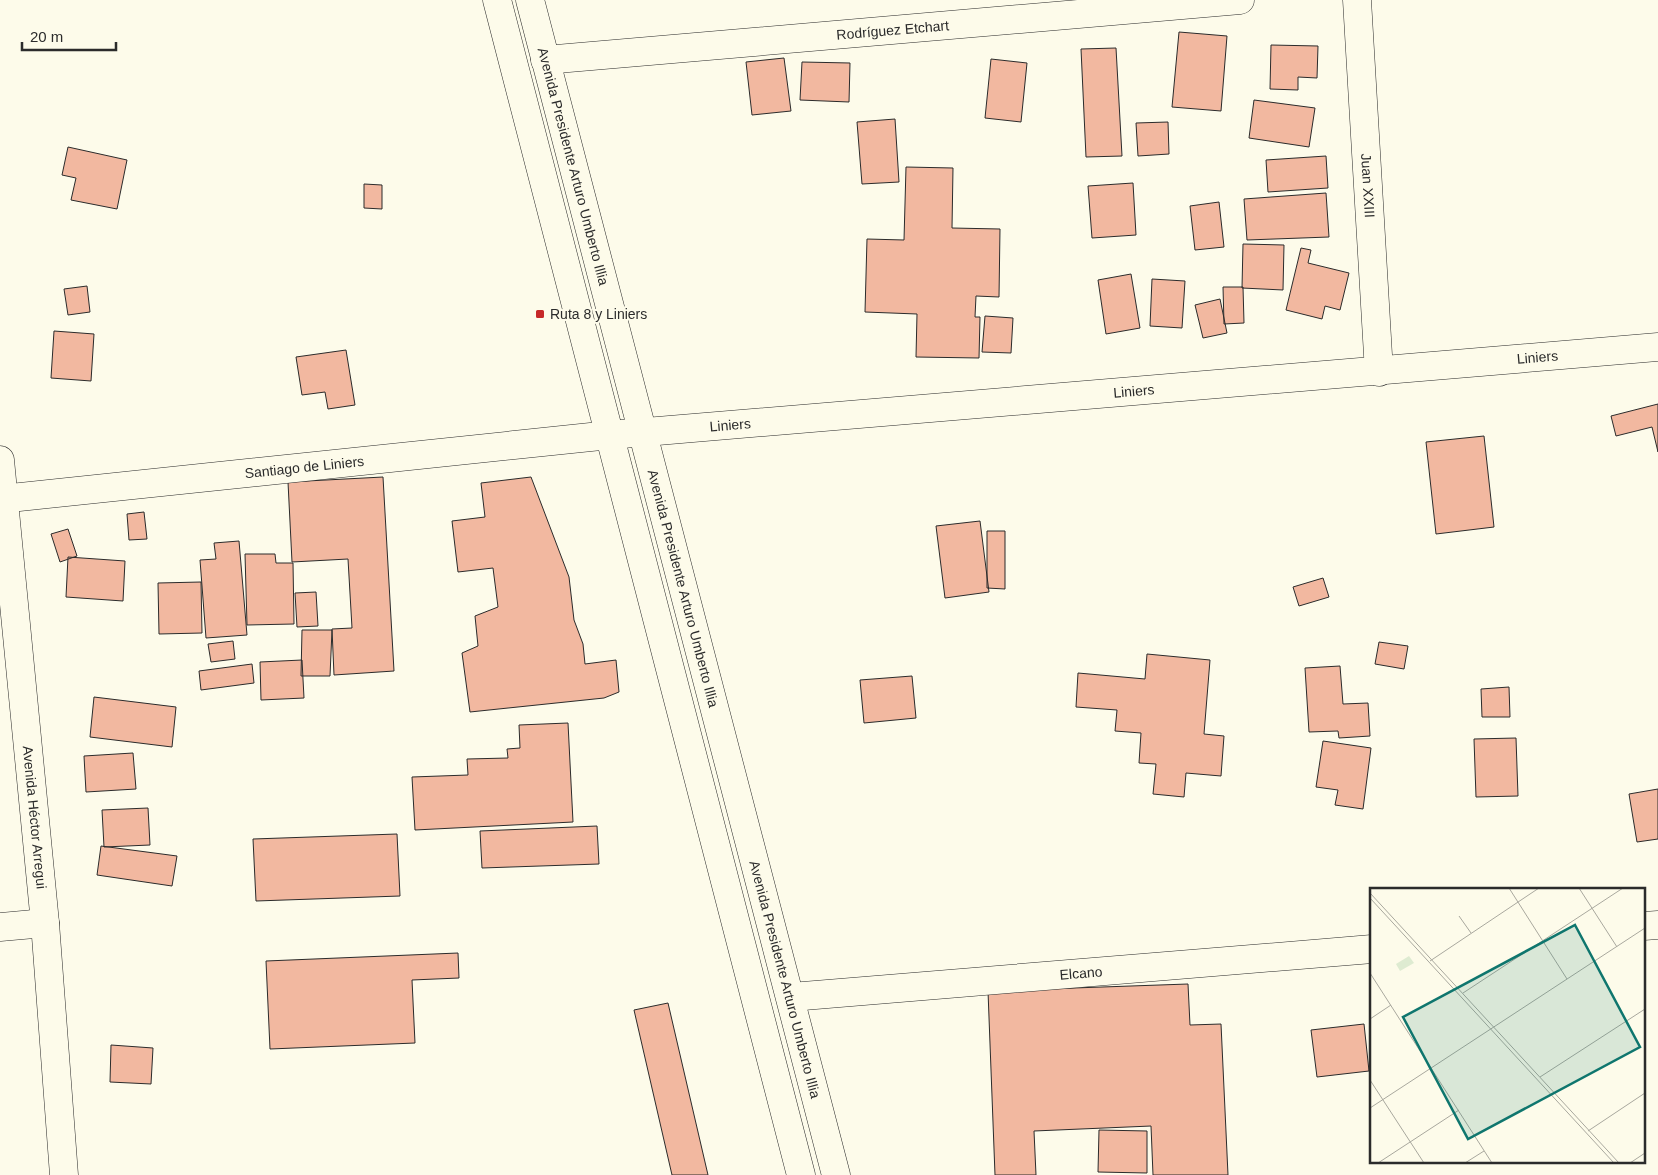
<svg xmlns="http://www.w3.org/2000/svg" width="1658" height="1175" font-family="Helvetica,sans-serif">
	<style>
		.building { fill: #f2b8a0; stroke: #2b2b2b }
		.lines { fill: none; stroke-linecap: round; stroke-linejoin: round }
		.minor-casing { stroke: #2b2b2b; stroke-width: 29 }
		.tertiary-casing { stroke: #2b2b2b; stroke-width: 29 }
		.primary-casing { stroke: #2b2b2b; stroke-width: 29 }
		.minor { stroke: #fdfbea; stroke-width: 28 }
		.tertiary { stroke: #fdfbea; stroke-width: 28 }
		.primary { stroke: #fdfbea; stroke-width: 28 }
		.poi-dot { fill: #c62828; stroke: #fdfbea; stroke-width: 2 }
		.labels { text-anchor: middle; stroke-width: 4; stroke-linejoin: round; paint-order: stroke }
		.street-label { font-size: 14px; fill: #2b2b2b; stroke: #fdfbea }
		.poi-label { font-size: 14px; fill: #2b2b2b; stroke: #fdfbea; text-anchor: start }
		.inset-road { fill: none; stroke: #a9a89e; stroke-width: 1 }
		.view { fill: #0f766e; fill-opacity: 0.15; stroke: #0f766e; stroke-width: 2.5 }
		.inset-edge { fill: none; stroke: #2b2b2b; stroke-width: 2.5 }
	</style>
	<rect width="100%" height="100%" fill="#fdfbea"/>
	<!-- building -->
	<path class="building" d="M1179 32 1227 36 1221 111 1172 107Z
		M1271 45 1318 46 1317 78 1298 77V90L1270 89Z
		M1116 48 1122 156 1086 157 1081 49Z
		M784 58 791 111 752 115 746 62Z
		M991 59 1027 63 1021 122 985 118Z
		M802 62 850 63 849 102 800 100Z
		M1254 100 1315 108 1309 147 1249 138Z
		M895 119 899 182 862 184 857 122Z
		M1168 122 1169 154 1138 156 1136 123Z
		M68 147 127 160 117 209 71 200 76 178 62 175Z
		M1326 156 1328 188 1268 192 1266 160Z
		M906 167 953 168 952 228 1000 229 999 297 976 296 975 317H980L979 358 916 357 917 314 865 312 867 239 904 240Z
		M1133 183 1136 235 1092 238 1088 186Z
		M364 184 382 185V209L364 208Z
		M1326 193 1329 237 1247 240 1244 199Z
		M1219 202 1224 247 1195 250 1190 206Z
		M1243 244 1284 245 1283 290 1242 288Z
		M1301 248 1311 250 1308 263 1349 273 1340 310 1325 306 1322 319 1286 310Z
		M1131 274 1140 328 1106 334 1098 280Z
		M1152 279 1185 281 1182 328 1150 326Z
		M87 286 90 312 68 315 64 289Z
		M1223 287H1243L1244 323 1224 324Z
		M1220 299 1227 333 1203 338 1195 305Z
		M985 316 1013 318 1011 353 982 352Z
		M54 331 94 334 91 381 51 378Z
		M346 350 355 405 328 409 325 392 302 395 296 357Z
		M1658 404V452L1652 427 1616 436 1611 416Z
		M1484 436 1494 527 1436 534 1426 442Z
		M383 477 394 671 334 675 332 629 352 628 348 559 292 562 288 482Z
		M531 477 569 577 574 620 583 644 585 664 616 660 619 692 604 698 470 712 462 653 478 646 475 616 498 607 493 568 458 572 452 521 485 517 481 483Z
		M144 512 147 539 129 540 127 514Z
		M980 521 989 592 945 598 936 526Z
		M68 529 77 556 60 562 51 534Z
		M987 531H1005V589L987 588Z
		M239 541 247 635 206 638 200 560 216 559 214 543Z
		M245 554H275L276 563H293L294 624 247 625Z
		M68 557 125 561 123 601 66 597Z
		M1323 578 1329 597 1299 606 1293 587Z
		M201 582 202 633 159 634 158 583Z
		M316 592 318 626 297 627 295 593Z
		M302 630H332L330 676H301Z
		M233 641 235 659 211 662 208 644Z
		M1379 642 1408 646 1404 669 1375 664Z
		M1147 654 1210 660 1204 734 1224 736 1221 776 1186 773 1184 797 1153 794 1156 764 1139 763 1141 733 1115 731 1117 710 1076 707 1078 673 1145 679Z
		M302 660 304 698 261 700 260 662Z
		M252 664 254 683 201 690 199 671Z
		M1340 666 1343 704 1368 703 1370 736 1339 738 1338 731 1309 732 1305 668Z
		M912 676 916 718 864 723 860 680Z
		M1509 687 1510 717H1482L1481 689Z
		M94 697 176 707 172 747 90 737Z
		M568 723 573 822 415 830 412 777 468 775 467 759 508 758 507 749 520 748 519 725Z
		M1516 738 1518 796 1476 797 1474 739Z
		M1323 741 1371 748 1363 809 1335 805 1338 790 1316 787Z
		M133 753 136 789 86 792 84 756Z
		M1658 789V839L1637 842 1629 794Z
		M148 808 150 845 104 847 102 810Z
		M597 826 599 864 482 868 480 831Z
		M397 834 400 896 256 901 253 839Z
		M101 846 177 856 172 886 97 875Z
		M458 953 459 978 412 980 415 1043 270 1049 266 961Z
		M1188 984 1190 1025 1221 1024 1228 1175H1153L1151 1126 1034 1131 1036 1175H995L988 991Z
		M668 1003 708 1175H672L634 1010Z
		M1364 1024 1369 1071 1317 1077 1311 1030Z
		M111 1045 153 1048 151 1084 110 1082Z
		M1099 1130 1147 1131V1173L1098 1172Z"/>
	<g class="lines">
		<!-- minor casing -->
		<g class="minor-casing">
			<g id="minor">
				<path id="s1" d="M1357 0 1379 372"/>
				<path id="s2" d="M545 60 1240 0"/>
				<path id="s3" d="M0 499 610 435 1658 347"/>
				<path d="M1644 926 1658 925"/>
				<path d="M0 927 45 923"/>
				<path id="s4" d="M791 997 1372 949"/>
			</g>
		</g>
		<!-- tertiary casing -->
		<g class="tertiary-casing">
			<g id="tertiary">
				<path id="s5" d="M0 460 45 923 64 1175"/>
			</g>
		</g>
		<!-- primary casing -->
		<g class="primary-casing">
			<g id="primary">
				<path d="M497 0 801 1175"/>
				<path id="s6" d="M530 0 836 1175"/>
			</g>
		</g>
		<!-- minor -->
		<use href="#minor" class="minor"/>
		<!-- tertiary -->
		<use href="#tertiary" class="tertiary"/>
		<!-- primary -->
		<use href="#primary" class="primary"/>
	</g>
	<!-- markers -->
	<rect class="poi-dot" x="535" y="309" width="10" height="10" rx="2.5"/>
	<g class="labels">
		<!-- street labels -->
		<g class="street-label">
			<text dy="5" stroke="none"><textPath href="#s2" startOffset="349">Rodríguez Etchart</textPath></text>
			<text dy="5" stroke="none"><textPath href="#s6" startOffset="172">Avenida Presidente Arturo Umberto Illia</textPath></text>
			<text dy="5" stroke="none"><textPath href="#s1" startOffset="186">Juan XXIII</textPath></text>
			<text dy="5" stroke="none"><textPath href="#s3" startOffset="1544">Liniers</textPath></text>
			<text dy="5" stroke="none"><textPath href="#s3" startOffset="1139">Liniers</textPath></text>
			<text dy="5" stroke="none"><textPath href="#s3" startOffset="734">Liniers</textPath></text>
			<text dy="5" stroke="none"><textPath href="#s3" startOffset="306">Santiago de Liniers</textPath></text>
			<text dy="5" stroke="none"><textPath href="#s6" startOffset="608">Avenida Presidente Arturo Umberto Illia</textPath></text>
			<text dy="5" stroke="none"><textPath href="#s5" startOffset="359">Avenida Héctor Arregui</textPath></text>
			<text dy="5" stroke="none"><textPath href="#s4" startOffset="291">Elcano</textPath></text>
			<text dy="5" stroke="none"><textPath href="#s6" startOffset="1012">Avenida Presidente Arturo Umberto Illia</textPath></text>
		</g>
		<!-- poi labels -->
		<g class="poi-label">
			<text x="550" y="319">Ruta 8 y Liniers</text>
		</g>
	</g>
	<!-- overview -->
	<g transform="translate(1370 888)">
		<rect width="275" height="275" fill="#fdfbea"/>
		<path d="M39 68 44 75 30 83 26 76Z" fill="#deebd1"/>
		<path class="inset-road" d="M139 0 197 91M209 0 247 59M0 5 249 275M0 10 244 275M89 28 101 45M60 73 169 0M0 85 122 275M93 105 253 0M0 131 21 117M170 189 275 121M0 192 54 275M0 220 275 40M218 243 275 205M8 275 89 222M95 275 114 263M260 275 275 265"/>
		<path class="view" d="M205 37 270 159 98 251 33 129Z"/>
		<rect width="275" height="275" class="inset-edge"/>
	</g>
	<!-- scale -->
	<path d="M22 42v8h94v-8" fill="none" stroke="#2b2b2b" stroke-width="2.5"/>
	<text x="30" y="42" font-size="15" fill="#2b2b2b" stroke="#fdfbea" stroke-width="4" paint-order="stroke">20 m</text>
</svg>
